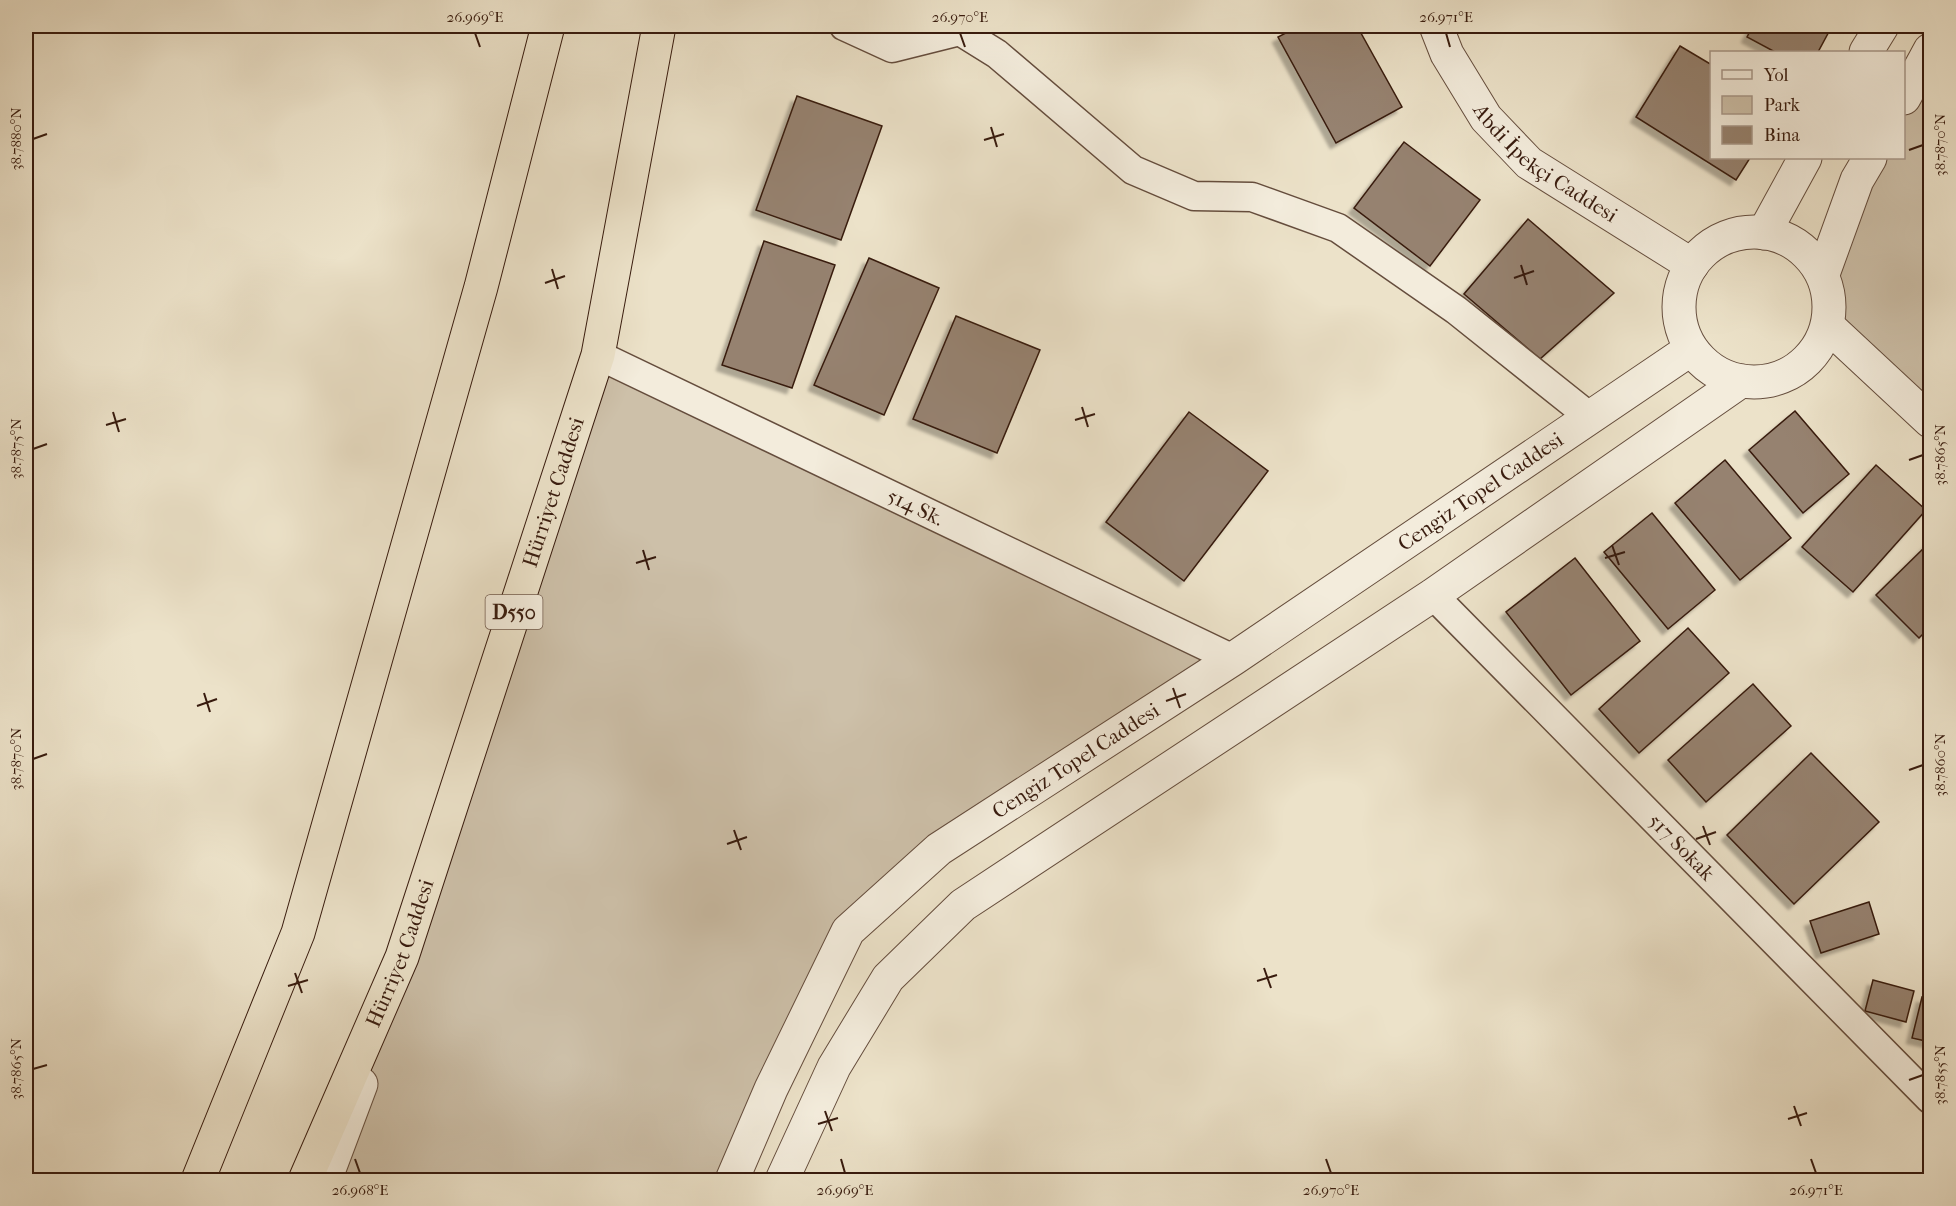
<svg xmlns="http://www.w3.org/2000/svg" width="1956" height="1206" font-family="'IM FELL French Canon',serif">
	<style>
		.green { fill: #cdc0a9; stroke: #826e5c; stroke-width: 1.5 }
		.building { fill: #96826f; stroke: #381b0e; stroke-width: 1.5; filter: url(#shadow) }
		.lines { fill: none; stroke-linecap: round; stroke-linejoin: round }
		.minor-casing { stroke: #654d3d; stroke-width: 31 }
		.tertiary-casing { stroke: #654d3d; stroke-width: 35 }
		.trunk-casing { stroke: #381b0e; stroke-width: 35 }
		.minor { stroke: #f3ecdc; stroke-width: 28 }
		.tertiary { stroke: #f3ecdc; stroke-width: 33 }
		.trunk { stroke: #ece2c9; stroke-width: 33 }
		.ticks { fill: none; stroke: #381b0e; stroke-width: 2 }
		.labels { text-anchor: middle; stroke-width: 4.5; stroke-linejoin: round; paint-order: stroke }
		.shield { fill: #f3ecdc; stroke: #705a4c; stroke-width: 1.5 }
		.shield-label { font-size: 20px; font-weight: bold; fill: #381b0e }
		.street-label { font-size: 21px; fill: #381b0e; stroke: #f3ecdc }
		.neatline { fill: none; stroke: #381b0e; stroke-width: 2 }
		.ticks-label { font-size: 15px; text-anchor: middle; fill: #381b0e }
	</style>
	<defs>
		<filter id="shadow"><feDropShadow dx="-5.5" dy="5.5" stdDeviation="1.5" flood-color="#0004"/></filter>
	</defs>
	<rect width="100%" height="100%" fill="#ece2c9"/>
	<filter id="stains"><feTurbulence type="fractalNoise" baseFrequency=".00333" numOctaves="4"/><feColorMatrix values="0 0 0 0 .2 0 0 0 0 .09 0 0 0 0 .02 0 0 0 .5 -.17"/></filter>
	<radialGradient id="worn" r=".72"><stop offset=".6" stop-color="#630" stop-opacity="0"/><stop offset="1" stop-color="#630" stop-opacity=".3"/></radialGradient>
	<!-- green -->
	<path class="green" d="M1930 50V421L1828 326V291L1823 274 1870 158H1904V98Z
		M598 355 1233 659 848 931 732 1180H325Z"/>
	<!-- building -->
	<path class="building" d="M1299 26H1357L1402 107 1336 143 1278 37Z
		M1753 26H1832L1818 52H1775L1747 37Z
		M1680 46 1712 65V158H1750L1736 180 1636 117Z
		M797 96 882 126 841 240 756 210Z
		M1404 142 1480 200 1430 266 1354 208Z
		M1528 219 1614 293 1540 359 1464 294Z
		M764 241 835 265 792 388 722 365Z
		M869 258 939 288 884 415 814 385Z
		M956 316 1040 350 997 453 913 419Z
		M1795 411 1849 474 1803 513 1749 450Z
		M1189 412 1268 471 1184 581 1106 522Z
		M1725 460 1791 538 1740 580 1675 503Z
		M1876 465 1926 510 1853 592 1802 547Z
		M1652 513 1715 590 1668 629 1604 552Z
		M1930 542V627L1919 638 1876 595Z
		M1575 558 1640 641 1571 695 1506 612Z
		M1688 628 1729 673 1639 753 1599 709Z
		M1753 684 1791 726 1706 802 1668 760Z
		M1811 753 1879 822 1794 904 1727 835Z
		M1869 902 1879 934 1821 953 1810 921Z
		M1873 980 1914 991 1906 1022 1865 1011Z
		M1922 997 1930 999V1042L1912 1038Z"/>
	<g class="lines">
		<!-- minor casing -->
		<g class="minor-casing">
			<g id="minor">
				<path d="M844 26 892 48 960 31 997 54 1133 170 1194 196 1252 197 1338 228 1456 310 1590 417"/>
				<path id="s1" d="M598 355 1233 659"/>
				<path id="s2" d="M1433 595 1930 1099"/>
			</g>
		</g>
		<!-- tertiary casing -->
		<g class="tertiary-casing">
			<g id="tertiary">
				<path id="s3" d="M1436 26 1447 54 1486 118 1529 163 1692 265"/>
				<path d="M1866 52 1882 26"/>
				<path d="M1904 98 1930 50"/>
				<circle cx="1754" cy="307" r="75"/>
				<path d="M1764 233 1805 158"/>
				<path d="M1823 274 1857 180 1870 158"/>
				<path d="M1828 326 1930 421"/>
				<path d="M325 1180 361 1084"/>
				<path id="s4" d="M732 1180 771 1089 848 931 939 849 1233 659 1691 349"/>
				<path d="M782 1180 834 1067 888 978 963 905 1433 595 1741 381"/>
			</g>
		</g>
		<!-- trunk casing -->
		<g class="trunk-casing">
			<g id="trunk">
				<path d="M198 1180 298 933 481 287 548 26"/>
				<path id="s5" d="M305 1180 402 957 598 355 659 26"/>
			</g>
		</g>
		<!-- minor -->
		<use href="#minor" class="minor"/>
		<!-- tertiary -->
		<use href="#tertiary" class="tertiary"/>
		<!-- trunk -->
		<use href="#trunk" class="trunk"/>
	</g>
	<!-- ticks -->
	<path class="ticks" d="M475 33 480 47M960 33 965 47M1446 33 1450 47M991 127 997 147M33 139 47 134M984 140 1004 134M1909 150 1923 145M1521 265 1527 285M552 269 558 289M1514 278 1534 271M545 283 565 276M1082 407 1088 427M113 412 119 432M1075 420 1095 414M106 425 126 419M33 449 47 444M1909 460 1923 455M1612 545 1619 565M643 550 649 570M1605 558 1625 552M636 563 656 557M1173 688 1180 708M204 693 210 712M1166 701 1186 694M197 706 217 699M33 759 47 754M1909 770 1923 765M1703 826 1710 845M734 830 741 850M1696 839 1716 832M727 844 747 837M1264 968 1271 988M295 973 302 993M1257 981 1277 975M288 986 308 980M33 1069 47 1065M1909 1080 1923 1075M1794 1106 1801 1126M825 1111 832 1131M1788 1119 1807 1113M818 1124 838 1118M355 1159 360 1173M841 1159 845 1173M1326 1159 1331 1173M1811 1159 1816 1173"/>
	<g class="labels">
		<!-- shield labels -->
		<rect class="shield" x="485.5" y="595" width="57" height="34" rx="4.5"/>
		<g class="shield-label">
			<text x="514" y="619">D550</text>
		</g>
		<!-- street labels -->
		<g class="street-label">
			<text dy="7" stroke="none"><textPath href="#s3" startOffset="180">Abdi İpekçi Caddesi</textPath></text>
			<text dy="7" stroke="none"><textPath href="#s4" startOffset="1046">Cengiz Topel Caddesi</textPath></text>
			<text dy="7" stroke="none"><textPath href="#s5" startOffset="732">Hürriyet Caddesi</textPath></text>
			<text dy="7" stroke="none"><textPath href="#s1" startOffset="352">514 Sk.</textPath></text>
			<text dy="7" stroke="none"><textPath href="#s4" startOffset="560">Cengiz Topel Caddesi</textPath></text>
			<text dy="7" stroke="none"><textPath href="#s2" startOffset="354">517 Sokak</textPath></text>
			<text dy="7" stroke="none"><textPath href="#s5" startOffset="246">Hürriyet Caddesi</textPath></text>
		</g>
	</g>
	<!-- margin -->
	<rect width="1956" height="1206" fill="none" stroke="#ece2c9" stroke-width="66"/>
	<!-- legend -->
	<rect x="1710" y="51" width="195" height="108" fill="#f3ecdc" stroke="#a8988a" stroke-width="1.5"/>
	<rect x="1722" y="70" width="30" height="9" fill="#f3ecdc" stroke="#a8988a" stroke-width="1.5"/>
	<text x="1764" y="81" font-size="18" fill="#381b0e">Yol</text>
	<rect x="1722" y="96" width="30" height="18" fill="#cdc0a9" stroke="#a8988a" stroke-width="1.5"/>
	<text x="1764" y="111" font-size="18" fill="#381b0e">Park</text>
	<rect x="1722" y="126" width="30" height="18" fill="#96826f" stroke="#a8988a" stroke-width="1.5"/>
	<text x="1764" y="141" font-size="18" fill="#381b0e">Bina</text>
	<rect x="33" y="33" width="1890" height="1140" class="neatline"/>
	<g class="ticks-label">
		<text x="475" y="22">26.969°E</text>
		<text x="960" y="22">26.970°E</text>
		<text x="1446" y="22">26.971°E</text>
		<text transform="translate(16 139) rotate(-90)" y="5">38.7880°N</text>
		<text transform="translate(1940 145) rotate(-90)" y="5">38.7870°N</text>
		<text transform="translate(16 449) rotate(-90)" y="5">38.7875°N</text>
		<text transform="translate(1940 455) rotate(-90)" y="5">38.7865°N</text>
		<text transform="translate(16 759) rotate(-90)" y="5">38.7870°N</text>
		<text transform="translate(1940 765) rotate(-90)" y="5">38.7860°N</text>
		<text transform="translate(16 1069) rotate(-90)" y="5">38.7865°N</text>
		<text transform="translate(1940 1075) rotate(-90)" y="5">38.7855°N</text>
		<text x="360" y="1195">26.968°E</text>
		<text x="845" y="1195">26.969°E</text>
		<text x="1331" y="1195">26.970°E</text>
		<text x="1816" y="1195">26.971°E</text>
	</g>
	<rect width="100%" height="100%" filter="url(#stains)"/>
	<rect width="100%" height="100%" fill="url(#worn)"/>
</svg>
